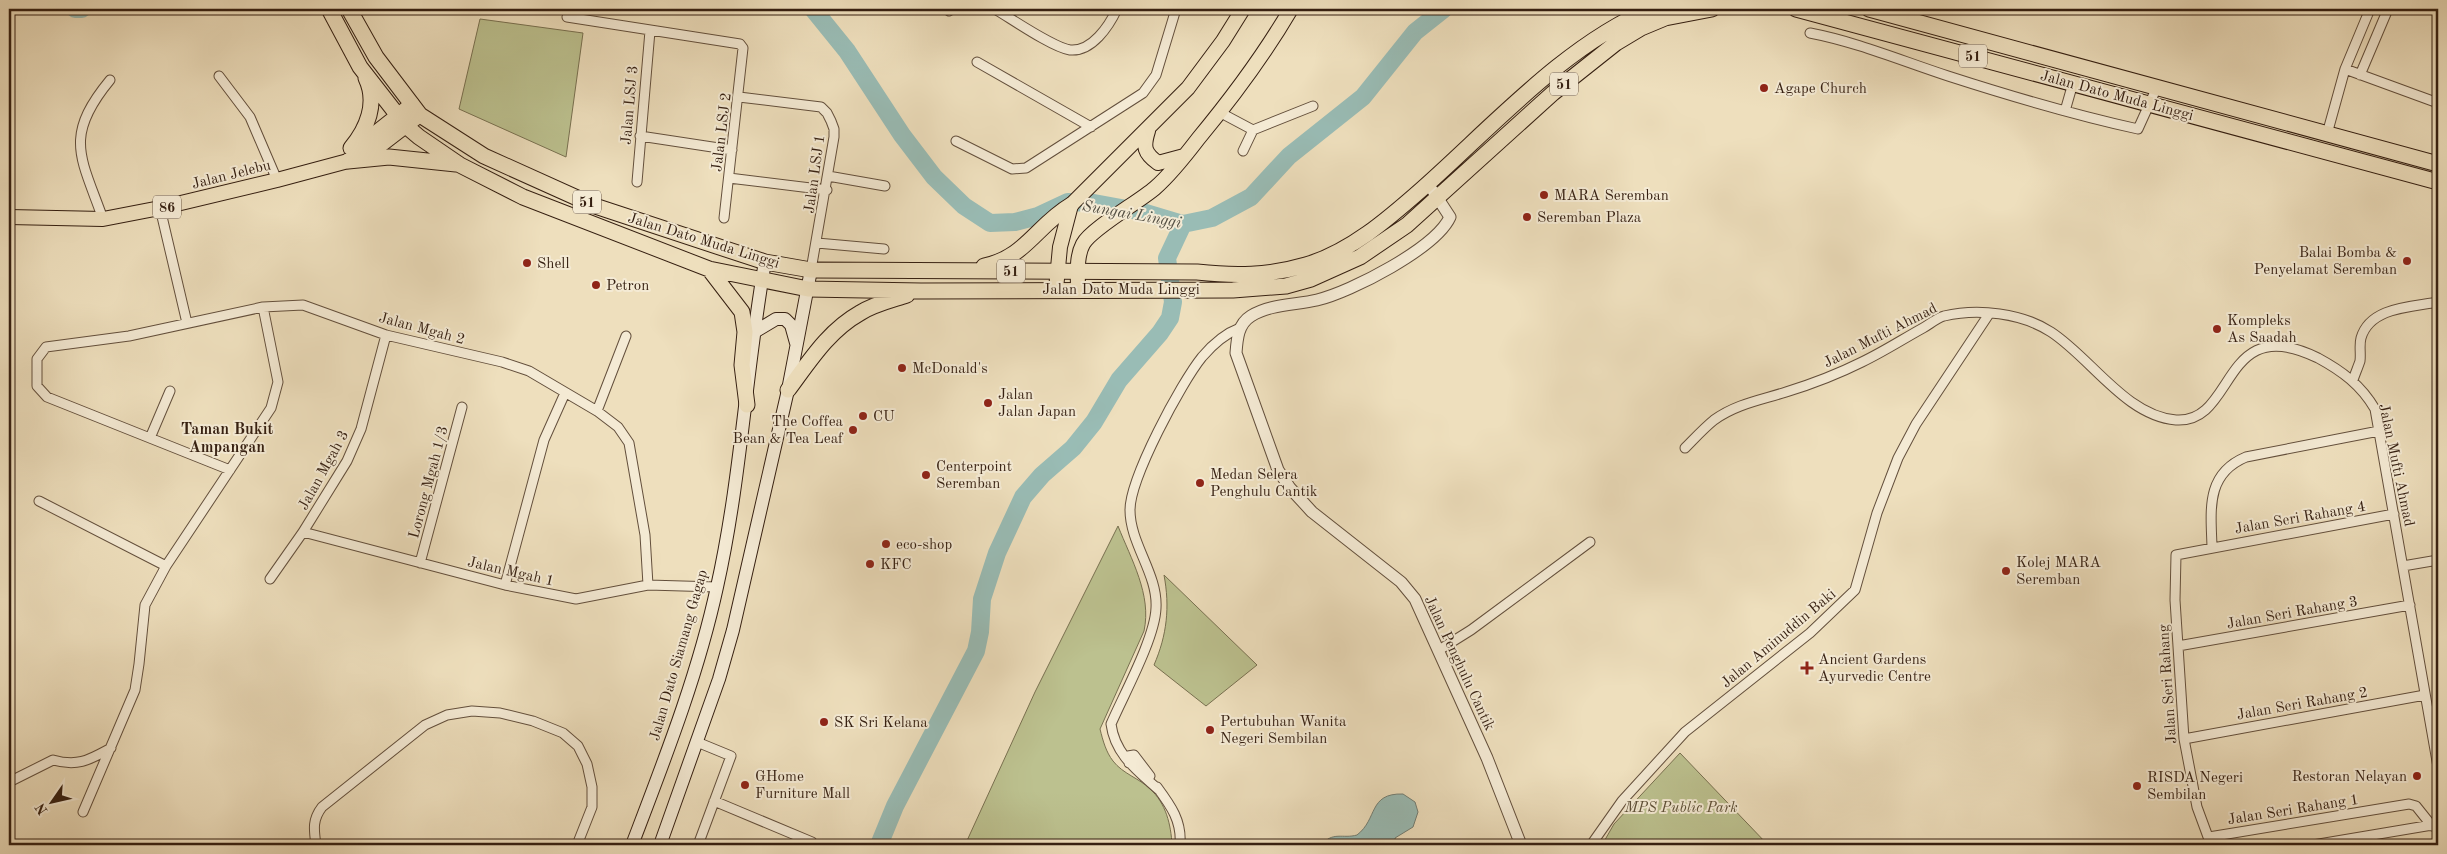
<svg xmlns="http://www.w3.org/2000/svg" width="2447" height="854" font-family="'Old Standard TT',serif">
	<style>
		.green { fill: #bcc18f; stroke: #787050 }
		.water { fill: #99bcb5; stroke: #717d73 }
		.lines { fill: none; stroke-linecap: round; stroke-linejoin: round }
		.river { stroke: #99bcb5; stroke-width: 18 }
		.minor-casing { stroke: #634f3c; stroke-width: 11 }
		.tertiary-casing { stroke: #634f3c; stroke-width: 13 }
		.secondary-casing { stroke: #351f11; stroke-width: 14 }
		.primary-casing { stroke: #351f11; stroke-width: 16 }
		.trunk-casing { stroke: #351f11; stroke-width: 17 }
		.minor { stroke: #f4ead4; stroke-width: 9 }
		.tertiary { stroke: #f4ead4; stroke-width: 11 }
		.secondary { stroke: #f4ead4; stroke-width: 12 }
		.primary { stroke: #eedfbd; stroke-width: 14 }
		.trunk { stroke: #eedfbd; stroke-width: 15 }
		.poi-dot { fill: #8f2418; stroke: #f4ead4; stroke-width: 2 }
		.labels { text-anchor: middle; stroke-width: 4; stroke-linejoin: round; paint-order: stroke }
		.shield { fill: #f4ead4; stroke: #6e5c4c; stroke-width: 1 }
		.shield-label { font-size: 14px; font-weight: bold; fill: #351f11 }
		.poi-label { font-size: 15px; fill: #351f11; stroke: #f4ead4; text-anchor: start }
		.street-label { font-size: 15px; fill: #351f11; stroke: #f4ead4 }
		.park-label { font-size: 15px; font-style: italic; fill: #5e5037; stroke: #f4ead4 }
		.water-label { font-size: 16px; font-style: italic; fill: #534e42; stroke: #f4ead4 }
		.neighbourhood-label { font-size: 16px; font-weight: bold; fill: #351f11; stroke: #f4ead4 }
	</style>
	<rect width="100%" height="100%" fill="#eedfbd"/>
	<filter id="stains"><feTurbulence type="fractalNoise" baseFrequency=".004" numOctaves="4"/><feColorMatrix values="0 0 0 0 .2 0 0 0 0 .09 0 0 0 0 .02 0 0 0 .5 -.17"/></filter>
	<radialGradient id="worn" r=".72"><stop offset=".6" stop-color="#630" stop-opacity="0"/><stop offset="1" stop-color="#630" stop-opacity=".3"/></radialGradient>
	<!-- green -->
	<path class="green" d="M480 19 583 33 566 157 459 109Z
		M1118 526C1131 559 1152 595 1144 631L1100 729C1103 741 1106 752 1113 761 1123 774 1139 778 1150 789 1166 803 1171 825 1172 845H965L1035 692Z
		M1164 575 1257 665 1206 706 1154 665C1167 635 1170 607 1164 575Z
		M1680 753 1768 845H1602L1614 824Z"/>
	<!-- water -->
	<path class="water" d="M1403 794 1415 802 1418 812 1413 827 1395 838 1396 842 1402 845H1384L1373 842 1364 845H1322C1332 831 1343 839 1357 835 1378 819 1368 793 1403 794Z"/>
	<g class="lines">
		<!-- river -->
		<path class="river" d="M75 9H82
			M813 9 847 51 902 135 934 177 964 206 990 223 1015 222 1038 216 1068 202 1094 203 1143 212 1183 224 1212 218 1251 197 1289 156 1363 97 1415 32 1444 9
			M879 845 895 806 976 651 980 632 982 599 997 553 1023 497 1042 475 1073 448 1094 422 1119 380 1160 333 1170 318 1173 302 1167 258 1183 224"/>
		<!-- minor casing -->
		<g class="minor-casing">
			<path id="minor" d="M995 9C1012 19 1052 47 1070 50 1092 52 1109 26 1117 9
				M949 11 950 9
				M567 17 740 44 743 48 724 218
				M1810 33C1857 42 1902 61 1948 76 2010 96 2074 115 2138 129L2157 87
				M977 62 1091 127
				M2345 69 2438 103
				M2360 75 2388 9
				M219 76 250 117 277 180
				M739 97 821 107 827 113 831 121 834 129V137L811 270
				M2065 111 2073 83
				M1221 113 1253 130 1313 106
				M2327 134 2345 69 2370 9
				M640 136 732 150
				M956 141 1012 169 1026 168 1143 93 1156 75 1176 9
				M1243 151 1253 130
				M828 176 885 186
				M729 178 827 190
				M637 182 650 31
				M160 208 187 323
				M103 219C81 157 63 137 110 80
				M817 243 884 249
				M2353 380C2355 374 2358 367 2360 361 2361 353 2359 345 2361 338 2370 307 2411 307 2438 302
				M597 411 626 336
				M150 438 170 391
				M1685 448C1694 439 1704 428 1714 420 1736 404 1761 400 1786 392 1812 384 1838 374 1862 362 1883 352 1903 339 1923 328 1930 324 1937 318 1944 316 1978 308 2022 313 2051 332 2091 358 2126 416 2176 420 2237 424 2220 310 2318 358 2342 371 2361 385 2375 409L2438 767
				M230 470 47 397 37 386V359L46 347 129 336 263 307 303 305 386 335 502 362 529 371 597 411 618 427 629 443 645 535 648 585
				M39 501 166 566
				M303 532 505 585 576 599 648 585 717 587
				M2212 547C2211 511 2205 474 2246 457L2379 431
				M420 563 462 407
				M2403 566 2438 560
				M270 579 303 532 347 461 361 429 386 335
				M505 585 544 440 565 393
				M2178 646 2410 605
				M1439 650 1471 630 1590 542
				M2184 739 2425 695
				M697 742 731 756 698 845
				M1129 763 1128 756 1134 755 1150 776
				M9 782 53 760C78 767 89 760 111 748
				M1157 787C1171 806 1182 821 1180 845
				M1160 791C1138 771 1115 755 1111 724 1124 694 1155 638 1156 608 1158 574 1130 544 1130 510 1130 478 1181 383 1202 357 1213 344 1224 334 1240 328
				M714 801 812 842 811 845
				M83 812 135 690 139 664 145 605 166 566 271 408 278 382 263 307
				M2209 837 2409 804 2416 806 2432 826
				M316 845C314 830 312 820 322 807L425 725 447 715 472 711 500 713 533 721 563 733 578 746 587 764 592 787V807L577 845
				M1591 845 1622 801 1685 732 1810 633 1855 590 1877 513 1898 458 1916 424 1989 314
				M2211 845 2197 807 2184 739 2175 600 2176 555 2394 514
				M2313 845 2438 824"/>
		</g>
		<!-- tertiary casing -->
		<g class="tertiary-casing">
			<path id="tertiary" d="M1433 191 1450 217C1436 248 1351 292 1317 300 1296 305 1270 304 1251 316 1238 324 1237 339 1236 353L1278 470 1290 488 1312 512 1401 582 1415 599 1487 758 1521 845"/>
		</g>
		<!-- secondary casing -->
		<g class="secondary-casing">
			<path id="secondary" d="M756 331 776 319H785L791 325 796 343
				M632 845C664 761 698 675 717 587 741 480 746 369 765 262
				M660 845 719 679 733 630 788 390 811 270"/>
		</g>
		<!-- primary casing -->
		<g class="primary-casing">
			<path id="primary" d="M1148 131C1143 147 1144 153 1158 163L1184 156
				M352 147 369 138 412 104
				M9 217 103 219 160 208 277 180 348 161 381 145 420 115
				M1056 289 1060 247 1071 205 1188 88 1223 41 1243 9
				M1078 289C1078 275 1076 257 1083 244 1092 228 1139 202 1155 188 1171 174 1185 156 1198 139 1232 98 1264 55 1291 9"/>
		</g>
		<!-- trunk casing -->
		<g class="trunk-casing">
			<path id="trunk" d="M329 9 360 67 406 126 419 137 460 165 523 197 709 269 808 289 921 291 1233 290 1286 286 1311 279 1360 257 1407 225 1553 93 1616 43 1641 28 1665 18 1712 9
				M349 9 376 57 420 115 484 156 595 206 765 262 811 270 1197 272C1234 276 1269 276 1306 265 1350 252 1388 219 1422 189 1491 128 1566 44 1651 9
				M1796 9 2438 182
				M1869 9 2438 164
				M351 148C367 129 378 103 366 78
				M348 161 389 157 456 164
				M984 266C1025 258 1037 225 1071 205
				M709 269 742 312 745 332 742 365 747 405
				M788 390C809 362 828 331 860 313 874 304 892 300 907 295"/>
		</g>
		<!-- minor -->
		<use href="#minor" class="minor"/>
		<!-- tertiary -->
		<use href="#tertiary" class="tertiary"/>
		<!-- secondary -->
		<use href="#secondary" class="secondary"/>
		<!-- primary -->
		<use href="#primary" class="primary"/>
		<!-- trunk -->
		<use href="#trunk" class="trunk"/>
	</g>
	<!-- markers -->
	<g class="poi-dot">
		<circle cx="1764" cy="88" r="5"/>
		<circle cx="1544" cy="195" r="5"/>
		<circle cx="1527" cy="217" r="5"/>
		<circle cx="2407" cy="261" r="5"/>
		<circle cx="527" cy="263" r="5"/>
		<circle cx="596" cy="285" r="5"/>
		<circle cx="2217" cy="329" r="5"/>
		<circle cx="902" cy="368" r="5"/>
		<circle cx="988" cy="403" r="5"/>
		<circle cx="863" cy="416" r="5"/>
		<circle cx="853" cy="430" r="5"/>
		<circle cx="926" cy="475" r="5"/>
		<circle cx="1200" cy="483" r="5"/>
		<circle cx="886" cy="544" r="5"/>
		<circle cx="870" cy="564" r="5"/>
		<circle cx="2006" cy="571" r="5"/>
		<path d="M1804.5 660.5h5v5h5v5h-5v5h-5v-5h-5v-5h5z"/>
		<circle cx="824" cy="722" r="5"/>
		<circle cx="1210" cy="730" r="5"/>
		<circle cx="2417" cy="776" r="5"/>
		<circle cx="745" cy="785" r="5"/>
		<circle cx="2137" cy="786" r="5"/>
	</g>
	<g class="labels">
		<!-- shield labels -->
		<g class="shield">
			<rect x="1959" y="44.5" width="28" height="23" rx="4"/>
			<rect x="1550" y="72.5" width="28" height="23" rx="4"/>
			<rect x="573" y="190.5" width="28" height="23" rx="4"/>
			<rect x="153" y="195.5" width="28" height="23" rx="4"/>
			<rect x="997" y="259.5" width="28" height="23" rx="4"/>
		</g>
		<g class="shield-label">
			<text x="1973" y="61">51</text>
			<text x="1564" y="89">51</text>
			<text x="587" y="207">51</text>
			<text x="167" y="212">86</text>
			<text x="1011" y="276">51</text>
		</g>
		<!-- poi labels -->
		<g class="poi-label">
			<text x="1774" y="93">Agape Church</text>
			<text x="1554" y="200">MARA Seremban</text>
			<text x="1537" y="222">Seremban Plaza</text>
			<text x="2397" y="257" text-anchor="end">Balai Bomba &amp;<tspan x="2397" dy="17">Penyelamat Seremban</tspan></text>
			<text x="537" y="268">Shell</text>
			<text x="606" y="290">Petron</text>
			<text x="2227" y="325">Kompleks<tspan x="2227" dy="17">As Saadah</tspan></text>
			<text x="912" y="373">McDonald's</text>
			<text x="998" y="399">Jalan<tspan x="998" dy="17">Jalan Japan</tspan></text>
			<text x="873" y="421">CU</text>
			<text x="843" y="426" text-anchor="end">The Coffea<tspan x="843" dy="17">Bean &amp; Tea Leaf</tspan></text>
			<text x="936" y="471">Centerpoint<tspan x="936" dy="17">Seremban</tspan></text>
			<text x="1210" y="479">Medan Selera<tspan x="1210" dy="17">Penghulu Cantik</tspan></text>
			<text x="896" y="549">eco-shop</text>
			<text x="2016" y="567">Kolej MARA<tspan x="2016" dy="17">Seremban</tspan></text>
			<text x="880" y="569">KFC</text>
			<text x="1818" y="664">Ancient Gardens<tspan x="1818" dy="17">Ayurvedic Centre</tspan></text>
			<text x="1220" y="726">Pertubuhan Wanita<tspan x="1220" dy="17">Negeri Sembilan</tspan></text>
			<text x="834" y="727">SK Sri Kelana</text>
			<text x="755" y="781">GHome<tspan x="755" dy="17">Furniture Mall</tspan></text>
			<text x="2407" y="781" text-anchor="end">Restoran Nelayan</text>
			<text x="2147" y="782">RISDA Negeri<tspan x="2147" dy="17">Sembilan</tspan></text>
		</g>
		<!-- street labels -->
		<g class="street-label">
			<text transform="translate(2117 95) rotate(15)" y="5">Jalan Dato Muda Linggi</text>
			<text transform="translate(629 105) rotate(-85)" y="5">Jalan LSJ 3</text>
			<text transform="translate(721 132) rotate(-83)" y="5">Jalan LSJ 2</text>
			<text transform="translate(231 174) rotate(-14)" y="5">Jalan Jelebu</text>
			<text transform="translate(814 174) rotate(-82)" y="5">Jalan LSJ 1</text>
			<text transform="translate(704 240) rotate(17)" y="5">Jalan Dato Muda Linggi</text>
			<text x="1121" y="294">Jalan Dato Muda Linggi</text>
			<text transform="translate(422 328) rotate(15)" y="5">Jalan Mgah 2</text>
			<text transform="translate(1880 335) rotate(-27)" y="5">Jalan Mufti Ahmad</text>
			<text transform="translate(2397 465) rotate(78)" y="5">Jalan Mufti Ahmad</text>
			<text transform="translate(323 470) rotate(-61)" y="5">Jalan Mgah 3</text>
			<text transform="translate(428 482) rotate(-75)" y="5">Lorong Mgah 1/3</text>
			<text transform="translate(2300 517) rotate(-10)" y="5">Jalan Seri Rahang 4</text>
			<text transform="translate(511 571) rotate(13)" y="5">Jalan Mgah 1</text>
			<text transform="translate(2292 612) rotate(-10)" y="5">Jalan Seri Rahang 3</text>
			<text transform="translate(1778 638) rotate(-40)" y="5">Jalan Aminuddin Baki</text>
			<text transform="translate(678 655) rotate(-74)" y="5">Jalan Dato Siamang Gagap</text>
			<text transform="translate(1460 663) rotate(65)" y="5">Jalan Penghulu Cantik</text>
			<text transform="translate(2167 684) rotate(-94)" y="5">Jalan Seri Rahang</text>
			<text transform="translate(2302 703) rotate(-10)" y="5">Jalan Seri Rahang 2</text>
			<text transform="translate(2293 809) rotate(-9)" y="5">Jalan Seri Rahang 1</text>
		</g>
		<!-- park labels -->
		<g class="park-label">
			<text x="1681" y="812">MPS Public Park</text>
		</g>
		<!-- water labels -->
		<g class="water-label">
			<text transform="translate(1132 213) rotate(10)" y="6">Sungai Linggi</text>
		</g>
		<!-- neighbourhood labels -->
		<g class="neighbourhood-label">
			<text x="227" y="434">Taman Bukit<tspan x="227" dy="18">Ampangan</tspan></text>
		</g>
	</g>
	<!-- margin -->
	<rect width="2447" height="854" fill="none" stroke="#eedfbd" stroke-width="30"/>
	<rect x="10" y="10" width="2427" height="834" fill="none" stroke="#351f11" stroke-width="2.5"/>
	<rect x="15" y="15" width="2417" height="824" fill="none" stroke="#351f11"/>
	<!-- north arrow -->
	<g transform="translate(52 802) rotate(236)" stroke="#f4ead4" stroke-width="4" paint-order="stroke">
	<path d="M0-4L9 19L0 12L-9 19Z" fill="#351f11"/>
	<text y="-8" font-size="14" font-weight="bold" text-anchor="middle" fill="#351f11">N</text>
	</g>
	<rect width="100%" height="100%" filter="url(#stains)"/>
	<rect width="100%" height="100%" fill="url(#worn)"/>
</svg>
